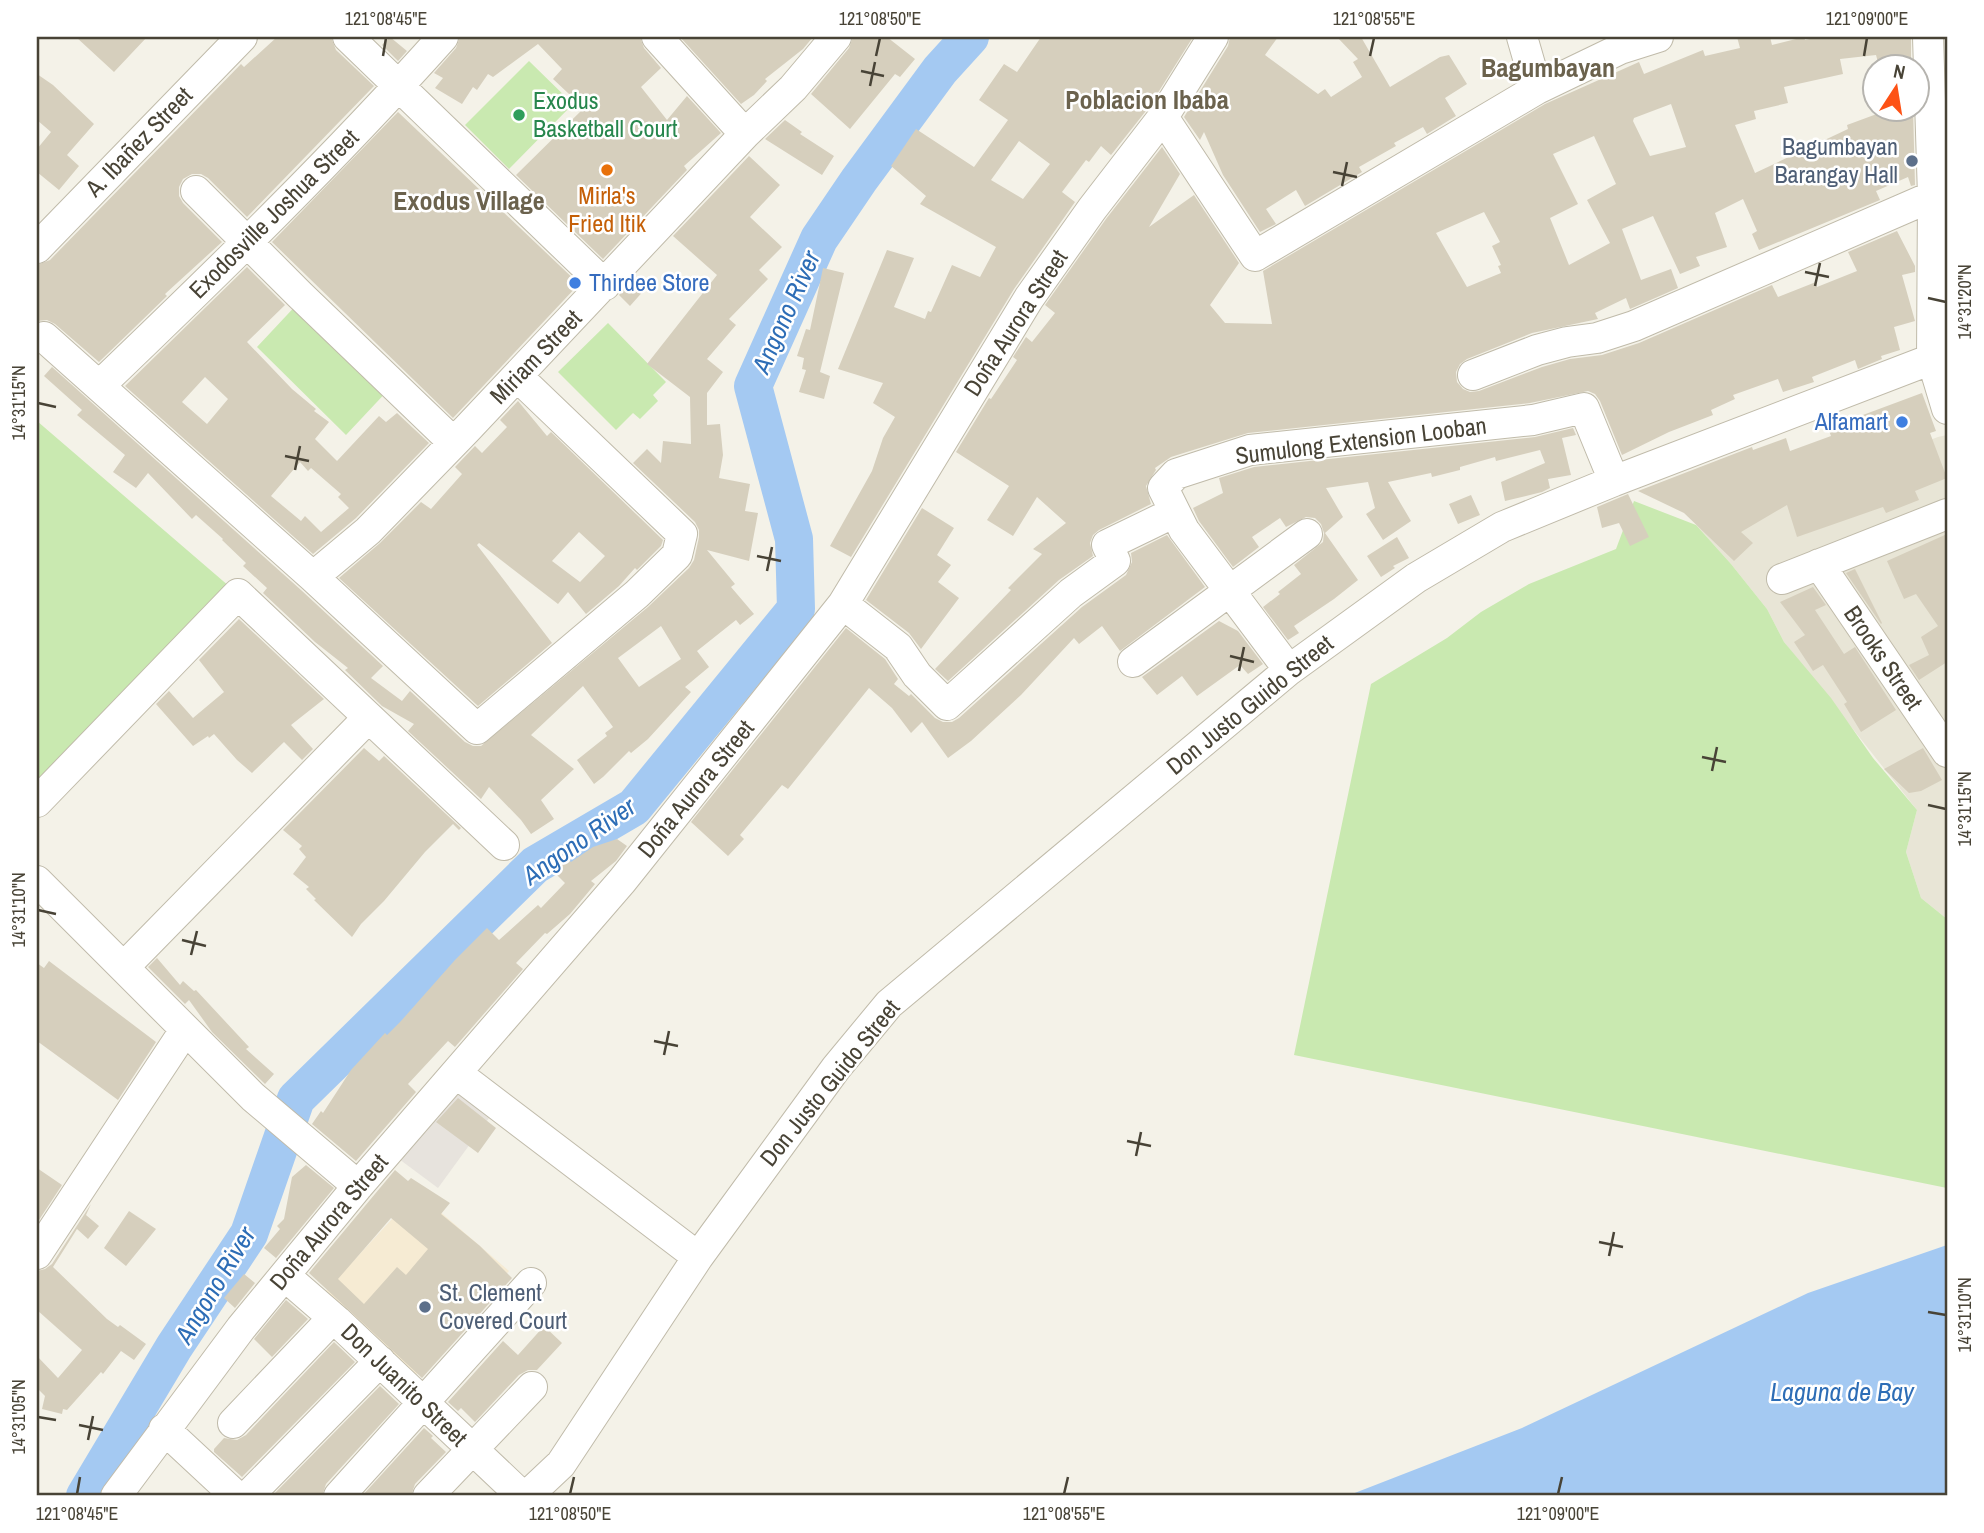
<svg xmlns="http://www.w3.org/2000/svg" width="1984" height="1533" font-family="'Archivo Narrow',sans-serif">
	<style>
		.residential { fill: #e8e5d6 }
		.commercial { fill: #f6ebd3 }
		.industrial { fill: #e7e3dd }
		.green { fill: #c9e9b0 }
		.water { fill: #a4c9f2 }
		.lines { fill: none; stroke-linecap: round; stroke-linejoin: round }
		.river { stroke: #a4c9f2; stroke-width: 38 }
		.building { fill: #d6cfbd; fill-rule: evenodd }
		.minor-casing { stroke: #c0bbaa; stroke-width: 32 }
		.minor { stroke: #fff; stroke-width: 30 }
		.ticks { fill: none; stroke: #484336; stroke-width: 2.5 }
		.leisure-dot { fill: #2e9e5b; stroke: #fff; stroke-width: 2.5 }
		.service-dot { fill: #5c6f8a; stroke: #fff; stroke-width: 2.5 }
		.food-dot { fill: #e8710a; stroke: #fff; stroke-width: 2.5 }
		.shop-dot { fill: #3f7fe0; stroke: #fff; stroke-width: 2.5 }
		.labels { text-anchor: middle; stroke-width: 5; stroke-linejoin: round; paint-order: stroke }
		.leisure-label { font-size: 24px; fill: #27864d; stroke: #fff; text-anchor: start }
		.street-label { font-size: 24px; fill: #484336; stroke: #fff }
		.service-label { font-size: 24px; fill: #4e5e75; stroke: #fff; text-anchor: end }
		.food-label { font-size: 24px; fill: #c56008; stroke: #fff }
		.shop-label { font-size: 24px; fill: #366cbe; stroke: #fff; text-anchor: start }
		.neighbourhood-label { font-size: 26px; font-weight: bold; fill: #6b624d; stroke: #fff }
		.water-label { font-size: 26px; font-style: italic; fill: #2d6db6; stroke: #fff }
		.neatline { fill: none; stroke: #484336; stroke-width: 2.5 }
		.ticks-label { font-size: 18px; text-anchor: middle; fill: #484336 }
	</style>
	<rect width="100%" height="100%" fill="#f4f2e8"/>
	<!-- residential -->
	<path class="residential" d="M1947 435V919L1921 898 1906 852 1917 810 1784 642 1767 609 1731 564 1696 525 1938 437Z"/>
	<!-- commercial -->
	<path class="commercial" d="M417 1192 509 1271 413 1378 322 1295Z"/>
	<!-- industrial -->
	<path class="industrial" d="M454 1089 489 1118 438 1188 399 1159Z"/>
	<!-- green -->
	<path class="green" d="M529 61 573 104 509 169 465 125Z
		M301 300 391 387 346 435 257 347Z
		M608 323 666 382 653 395 658 401 640 419 633 413 616 430 558 372Z
		M37 421 237 593 37 786Z
		M1634 501 1696 525 1731 564 1767 609 1784 642 1831 698 1873 758 1917 810 1906 852 1921 898 1947 919V1188L1294 1055 1371 684 1447 638 1481 612 1529 584 1616 549Z"/>
	<!-- water -->
	<path class="water" d="M1947 1245V1496H1347L1522 1428 1808 1293Z"/>
	<g class="lines">
		<!-- river -->
		<path class="river" d="M85 1496 174 1347 249 1234 296 1099 535 865 634 807 796 609 794 539 753 386 819 239 859 180 940 70 970 37"/>
	</g>
	<!-- building -->
	<path class="building" d="M76 37H147L114 72Z
		M277 37H331L336 50 374 86 247 217 208 178 201 174H192L183 179 179 187V196L183 203 222 242 165 294 167 296 99 362 55 324 47 320 37 321V265L50 260 241 64 244 67Z
		M390 37 407 51 398 61 382 45Z
		M460 37H640L644 48 661 68 641 87 667 120 687 96 721 133 684 166 687 170 603 259 516 175 584 108 553 79 562 69 538 44 493 77 488 74 477 90 473 87 462 104 435 88 443 78 434 73 456 48Z
		M680 37H813L803 49 765 79 767 81 754 95 741 104Z
		M853 37H887L915 59 900 77 895 74 850 129 811 94 849 48Z
		M1041 37H1193L1149 107 1111 155 1101 146 1089 162 1086 160 1062 192 1075 202 1014 289 851 557 830 546 872 471 883 438 895 417 873 403 883 383 838 369 887 250 914 258 894 307 925 319 928 311 931 312 952 265 980 277 996 247 920 204 926 196 891 166 916 129 974 167 1008 120 979 100 1004 64 1017 72ZM1019 141 1050 164 1023 199 991 180Z
		M1230 37H1278L1265 55 1318 94 1325 89 1331 97 1362 77 1353 62 1358 59 1337 37H1361L1390 87 1440 57 1449 55 1467 84 1445 98 1456 116 1427 134 1423 127 1394 143 1396 146 1359 167 1362 172 1305 206 1296 190 1266 209 1276 224 1260 232 1223 175 1204 132 1200 140 1184 117 1228 46Z
		M1737 37H1770L1772 45 1804 37 1805 40 1819 37H1911V66H1879L1876 55 1840 59 1843 74 1784 87 1788 103 1754 111 1756 119 1735 125 1755 173 1848 129 1847 125 1893 108H1913L1915 185 1911 186 1908 177 1876 191 1880 200 1759 250 1752 234 1757 231 1743 199 1715 213 1727 247 1696 257 1700 266 1680 274 1653 216 1622 229 1641 280 1671 269 1678 288 1630 309 1626 298 1595 313 1598 319 1532 333 1467 359 1460 364 1456 372 1457 382 1463 389 1470 392 1479 391 1542 367 1570 359 1602 355 1639 343 1772 285 1778 297 1816 282 1817 287 1857 271 1848 252 1897 231 1915 266V272L1902 275 1915 321 1894 327 1900 350 1881 356 1882 359 1858 369 1855 360 1812 377 1814 382 1783 392 1778 379 1733 395 1735 399 1711 410 1713 415 1669 432 1622 455 1600 401 1595 394 1588 391 1530 403 1248 433 1190 451 1171 457 1155 468 1156 470 1146 486 1151 504 1099 530 1093 535 1090 543 1093 556 1059 580 948 681 935 669 1011 590 1008 588 1042 554 1033 549 1066 523 1037 497 1013 536 987 520 1009 486 956 452 989 398 991 399 1017 360 1013 357 1026 337 1032 342 1055 313 1045 305 1106 219 1162 147 1180 174 1149 227 1194 195 1239 263 1210 305 1225 323 1272 324 1263 271 1545 104 1639 62 1644 74 1703 50 1705 56 1740 48ZM1671 104 1686 147 1650 156 1633 121 1634 118ZM1594 136 1616 184 1587 200 1610 243 1569 265 1550 218 1578 204 1553 154ZM1484 212 1500 242 1492 246 1501 265 1498 266 1501 273 1467 287 1436 233Z
		M37 74 53 85 94 124 67 155 79 166 59 190 37 172V149L51 132 37 120Z
		M398 112 579 284 453 418 272 242Z
		M785 120 802 132 800 134 834 156 822 175 765 139Z
		M749 156 780 185 750 217 782 247 759 270 768 279 729 319 736 325 707 359 723 372 707 393V425L720 424 723 455 719 478 750 484 745 511 758 513 749 561 707 550 735 584 731 587 754 614 740 625 736 620 697 651 709 667 685 687 691 692 648 739 631 753 629 751 603 777 594 784 577 760 607 736 605 733 613 727 583 686 531 735 574 769 541 800 554 819 531 834 521 820 489 787 481 799 408 731 414 724 382 706 345 670 348 668 315 642 263 593 267 588 243 566 246 563 222 540 223 539 196 515 192 519 148 473 136 488 113 472 125 455 77 415 82 410 44 376 52 367 301 590 383 666 371 678 402 701 410 691 465 742 473 746H481L648 607 689 568 694 560 699 537V530L695 522 633 463 647 449 661 463 663 441 691 444 690 397 647 364 717 275 673 236ZM661 626 681 659 639 687 618 658Z
		M247 267 285 305 247 342 292 389 316 409 314 411 329 422 315 439 337 461 379 416 386 422 397 413 429 443 356 518 313 554 125 386ZM205 377 228 399 207 424 182 402ZM300 462 308 471 311 468 341 494 338 497 349 508 321 532 305 516 301 521 271 496Z
		M823 268 844 273 820 372 830 376 824 399 799 392 806 370 802 369 804 358 797 356 806 329 810 330Z
		M634 277 646 288 630 306 619 295Z
		M1922 393 1936 431 1930 433 1947 478 1915 491 1919 500 1886 513 1883 507 1797 537 1787 505 1741 532 1753 543 1734 561 1684 513 1638 491 1752 447 1753 450 1786 438 1790 451 1831 436 1828 428Z
		M518 401 547 436 551 432 663 540 661 546 637 570 635 568 619 586 586 614 568 592 558 604 479 543 477 545 552 643 478 706 339 578 380 543 421 502 431 509 462 474 455 467 475 446 482 453 507 427 500 420ZM579 532 605 556 580 582 552 561Z
		M1573 428 1576 435 1562 438 1571 475 1548 479 1550 488 1542 492 1505 501 1501 482 1545 463 1540 450 1496 461 1495 457 1460 467V470L1432 477 1431 473 1388 482 1411 521 1383 540 1366 514 1375 508 1368 482 1326 488 1343 517 1325 533 1358 580 1334 599 1294 626 1299 633 1288 640 1263 607 1280 594 1278 592 1301 574 1294 565 1323 542 1324 533 1321 524 1315 518 1306 517 1286 527 1280 518 1252 537 1259 547 1233 567 1199 521 1193 508 1223 493 1219 478 1254 467 1535 437Z
		M1628 494 1649 537 1630 546 1619 523 1602 528 1597 507Z
		M1471 495 1480 515 1458 524 1449 504Z
		M922 508 954 528 937 555 951 565 938 582 959 598 921 649 909 633 866 600Z
		M1947 534V662L1919 680 1909 665 1929 655 1921 637 1938 626 1916 594 1904 599 1887 561Z
		M1167 535 1205 587 1120 651 1102 626 1079 644 1074 638 1021 695 971 741 948 758 922 722 911 733 892 708 869 688 788 789 782 785 740 835 744 839 728 856 691 822 846 628 885 659 898 679 894 684 909 696 911 694 935 718 943 722H952L959 718 1082 607 1126 575 1132 562 1131 553Z
		M1397 537 1409 558 1393 566 1395 568 1381 577 1367 556Z
		M1855 569 1882 623 1881 624 1846 573Z
		M1813 587 1826 605 1815 610 1844 654 1855 647 1896 710 1861 732 1844 704 1847 702 1823 665 1813 671 1794 642 1805 635 1780 602Z
		M239 619 324 699 291 725 313 749 302 760 284 742 252 773 237 760 214 734 209 738 208 736 193 746 156 704 169 691 193 718 224 692 199 660Z
		M1219 621 1238 631 1263 664 1248 674 1240 665 1197 696 1182 676 1157 695 1142 677Z
		M364 748 379 761 384 756 461 828 459 830 453 824 425 852 384 901 361 924 352 937 314 900 316 899 306 889 309 887 293 874 306 857 299 849 302 846 283 830Z
		M1923 748 1942 780 1921 791 1909 793 1884 769Z
		M617 839 627 846 616 861 591 881 595 884 570 914 547 934 545 933 516 963 523 969 455 1047 448 1041 408 1084 416 1092 356 1161 312 1124 321 1111 323 1113 351 1070 385 1033 387 1035 401 1021 455 960 487 928 499 940 538 905 541 908 565 883 554 872 567 858 571 862 593 847Z
		M157 958 180 985 183 981 194 991 196 990 249 1047 246 1049 274 1074 265 1084 212 1032 189 1000 185 1004 148 967Z
		M49 961 156 1042 118 1100 37 1041V963L44 968Z
		M458 1098 496 1128 478 1153 436 1122Z
		M306 1165 334 1188 276 1258 264 1248 280 1229 277 1226 284 1219 292 1177Z
		M37 1168 62 1185 37 1223Z
		M395 1170 408 1181 411 1178 450 1203 441 1214 480 1246 512 1278 422 1378 309 1273ZM391 1218 428 1249 406 1275 397 1267 364 1304 338 1279Z
		M91 1204 86 1215 99 1226 88 1239 77 1229 53 1267 107 1319 118 1327 120 1325 146 1344 134 1360 121 1351 103 1374 101 1372 67 1410 63 1409 62 1414 42 1409 45 1396 37 1388V1356L58 1378 82 1350 37 1310V1271L45 1269 52 1264Z
		M129 1211 156 1229 126 1266 104 1248Z
		M244 1274 255 1283 235 1308 224 1298Z
		M286 1300 308 1319 272 1357 254 1339Z
		M544 1326 562 1343 537 1370H528L519 1375 475 1422 461 1408 458 1411 448 1402 503 1341 518 1355Z
		M334 1342 355 1362 242 1477 214 1452V1449L224 1438 237 1440 246 1435Z
		M380 1386 399 1404 326 1484 322 1496H272Z
		M424 1428 433 1436 431 1438 446 1452 415 1484 411 1496H362Z"/>
	<g class="lines">
		<!-- minor casing -->
		<g class="minor-casing">
			<path id="minor" d="M348 37 605 285
				M657 37 745 134
				M1522 37 1537 89
				M1928 37 1933 196 1932 359 1947 409
				M1163 117 1255 256 1537 89 1620 49 1658 37
				M196 191 300 295 453 442
				M37 248 242 37
				M44 337 313 577 477 729 637 594 677 555 682 534 517 376
				M1473 375 1537 350 1567 342 1597 338 1634 326 1933 196 1947 194
				M99 386C217 273 334 159 443 37
				M1819 564 1947 752
				M313 577 368 531 467 429 745 134 793 88 836 37
				M1782 579 1947 514
				M843 604 898 647 917 675 947 705 1071 593 1115 561 1107 545 1175 512
				M1133 662 1307 534
				M1289 670 1184 530 1163 488 1176 474 1250 450 1533 420 1584 408 1614 481
				M37 802 238 594 504 845
				M37 881 253 1097 358 1186
				M124 967 368 718
				M456 1073 698 1257
				M37 1254 185 1030
				M285 1276 337 1321 522 1496
				M233 1423 333 1318
				M164 1429 236 1496
				M116 1496 241 1328 358 1186 622 881 843 604 1029 298 1092 209 1163 117 1213 37
				M248 1496 380 1361
				M339 1496 531 1283
				M428 1496 532 1387
				M527 1496 561 1464 698 1257 836 1068 889 1004 1289 670 1416 578 1502 527 1614 481 1932 359 1947 355"/>
		</g>
		<!-- minor -->
		<use href="#minor" class="minor"/>
	</g>
	<!-- ticks -->
	<path class="ticks" d="M383 56 386 38M876 56 880 38M1370 56 1374 38M1864 56 1867 38M861 71 884 76M870 86 875 62M1333 172 1357 177M1342 186 1347 162M1805 272 1829 277M1815 286 1820 263M1928 298 1946 302M38 403 56 407M285 456 309 461M295 470 300 446M757 556 781 561M767 571 772 547M1230 656 1254 662M1239 671 1244 647M1702 757 1726 762M1712 771 1717 747M1928 805 1946 809M38 910 56 914M182 940 206 946M191 955 197 931M654 1041 678 1046M664 1055 669 1031M1127 1141 1151 1146M1136 1156 1141 1132M1599 1242 1623 1247M1609 1256 1614 1232M1928 1312 1946 1315M38 1417 56 1420M79 1425 103 1430M88 1440 93 1416M77 1494 80 1477M570 1494 574 1477M1064 1494 1068 1477M1558 1494 1562 1477"/>
	<!-- markers -->
	<circle class="leisure-dot" cx="519" cy="115" r="7"/>
	<g class="service-dot">
		<circle cx="1912" cy="161" r="7"/>
		<circle cx="425" cy="1307" r="7"/>
	</g>
	<circle class="food-dot" cx="607" cy="170" r="7"/>
	<g class="shop-dot">
		<circle cx="575" cy="283" r="7"/>
		<circle cx="1902" cy="422" r="7"/>
	</g>
	<g class="labels">
		<!-- leisure labels -->
		<g class="leisure-label">
			<text x="533" y="109">Exodus<tspan x="533" dy="28">Basketball Court</tspan></text>
		</g>
		<!-- street labels -->
		<g class="street-label">
			<text transform="translate(139 142) rotate(-46)" y="8">A. Ibañez Street</text>
			<text transform="translate(274 214) rotate(-45)" y="8">Exodosville Joshua Street</text>
			<text transform="translate(1016 323) rotate(-57)" y="8">Doña Aurora Street</text>
			<text transform="translate(536 357) rotate(-46)" y="8">Miriam Street</text>
			<text transform="translate(1361 441) rotate(-7)" y="8">Sumulong Extension Looban</text>
			<text transform="translate(1883 658) rotate(56)" y="8">Brooks Street</text>
			<text transform="translate(1250 705) rotate(-39)" y="8">Don Justo Guido Street</text>
			<text transform="translate(696 789) rotate(-51)" y="8">Doña Aurora Street</text>
			<text transform="translate(830 1083) rotate(-51)" y="8">Don Justo Guido Street</text>
			<text transform="translate(329 1222) rotate(-50)" y="8">Doña Aurora Street</text>
			<text transform="translate(404 1385) rotate(44)" y="8">Don Juanito Street</text>
		</g>
		<!-- service labels -->
		<g class="service-label">
			<text x="1898" y="155">Bagumbayan<tspan x="1898" dy="28">Barangay Hall</tspan></text>
			<text x="439" y="1301" text-anchor="start">St. Clement<tspan x="439" dy="28">Covered Court</tspan></text>
		</g>
		<!-- food labels -->
		<g class="food-label">
			<text x="607" y="204">Mirla's<tspan x="607" dy="28">Fried Itik</tspan></text>
		</g>
		<!-- shop labels -->
		<g class="shop-label">
			<text x="589" y="291">Thirdee Store</text>
			<text x="1888" y="430" text-anchor="end">Alfamart</text>
		</g>
		<!-- neighbourhood labels -->
		<g class="neighbourhood-label">
			<text x="1548" y="77">Bagumbayan</text>
			<text x="1147" y="109">Poblacion Ibaba</text>
			<text x="469" y="210">Exodus Village</text>
		</g>
		<!-- water labels -->
		<g class="water-label">
			<text transform="translate(786 312) rotate(-66)" y="9">Angono River</text>
			<text transform="translate(579 841) rotate(-35)" y="9">Angono River</text>
			<text transform="translate(215 1285) rotate(-59)" y="9">Angono River</text>
			<text x="1842" y="1401">Laguna de Bay</text>
		</g>
	</g>
	<!-- border -->
	<rect width="1984" height="1533" fill="none" stroke="#ffffff" stroke-width="77"/>
	<!-- north arrow -->
	<g transform="translate(1896 88) rotate(12)"><circle r="33" fill="#ffffff" stroke="#b6b4af" stroke-width="2"/>
	<path d="M0-5L12 26L0 18L-12 26Z" fill="#fd5216"/>
	<text y="-10" font-size="19" font-weight="bold" text-anchor="middle" fill="#484336">N</text>
	</g>
	<rect x="38" y="38" width="1908" height="1456" class="neatline"/>
	<g class="ticks-label">
		<text x="386" y="25">121°08'45"E</text>
		<text x="880" y="25">121°08'50"E</text>
		<text x="1374" y="25">121°08'55"E</text>
		<text x="1867" y="25">121°09'00"E</text>
		<text transform="translate(1965 302) rotate(-90)" y="6">14°31'20"N</text>
		<text transform="translate(19 403) rotate(-90)" y="6">14°31'15"N</text>
		<text transform="translate(1965 809) rotate(-90)" y="6">14°31'15"N</text>
		<text transform="translate(19 910) rotate(-90)" y="6">14°31'10"N</text>
		<text transform="translate(1965 1315) rotate(-90)" y="6">14°31'10"N</text>
		<text transform="translate(19 1417) rotate(-90)" y="6">14°31'05"N</text>
		<text x="77" y="1520">121°08'45"E</text>
		<text x="570" y="1520">121°08'50"E</text>
		<text x="1064" y="1520">121°08'55"E</text>
		<text x="1558" y="1520">121°09'00"E</text>
	</g>
</svg>
